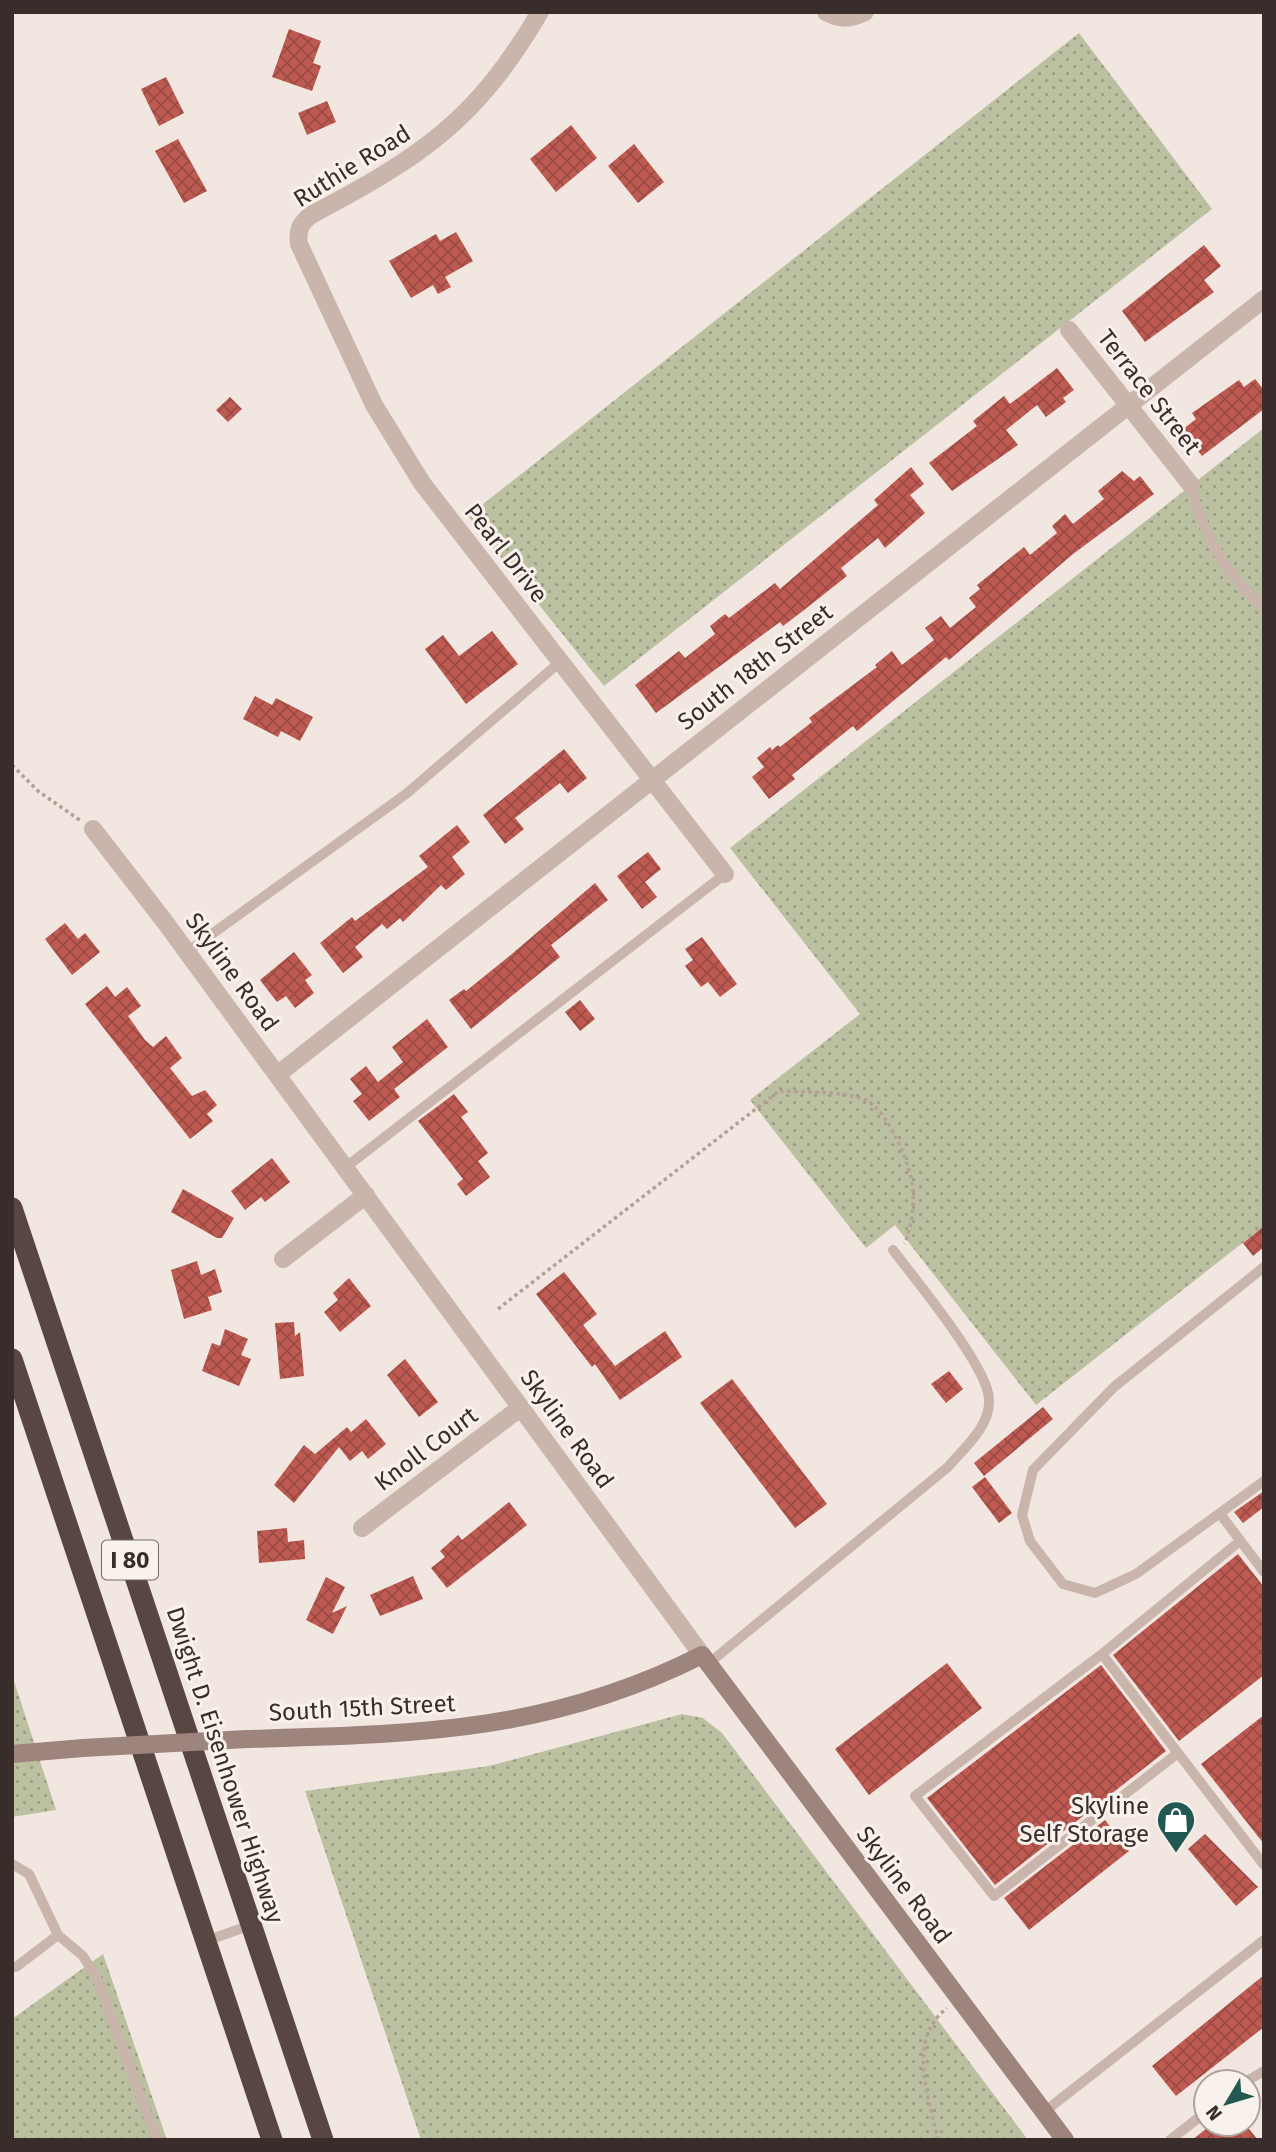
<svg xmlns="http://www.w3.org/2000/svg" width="1276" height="2152" font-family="'Fira Sans',sans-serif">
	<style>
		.grass { fill: url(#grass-dots) }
		.building { fill: url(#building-cross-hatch) }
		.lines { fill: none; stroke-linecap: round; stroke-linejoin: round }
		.path { stroke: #b59f96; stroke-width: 3.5; stroke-dasharray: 3.5 3.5; stroke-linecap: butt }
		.service { stroke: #c9b5ac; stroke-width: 10 }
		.minor { stroke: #c9b5ac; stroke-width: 18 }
		.secondary { stroke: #9d847d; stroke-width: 18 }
		.motorway { stroke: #584642; stroke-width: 21 }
		.secondary-bridge { stroke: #9d847d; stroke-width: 18 }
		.labels { text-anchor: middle; stroke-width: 6; stroke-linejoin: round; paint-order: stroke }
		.shield { fill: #f9f1ec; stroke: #726865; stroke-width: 2 }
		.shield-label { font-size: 23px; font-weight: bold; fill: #382d2b }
		.street-label { font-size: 24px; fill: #382d2b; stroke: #f9f1ec }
		.poi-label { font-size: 24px; fill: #382d2b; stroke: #f9f1ec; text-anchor: end }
	</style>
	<defs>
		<pattern id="grass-dots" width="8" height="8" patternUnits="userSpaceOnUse" patternTransform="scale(1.75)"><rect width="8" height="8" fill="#bbc0a0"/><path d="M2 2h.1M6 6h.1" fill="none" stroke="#999c83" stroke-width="1.8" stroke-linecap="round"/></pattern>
		<pattern id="building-cross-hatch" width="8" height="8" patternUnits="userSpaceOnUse" patternTransform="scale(1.75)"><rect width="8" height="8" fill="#be5a51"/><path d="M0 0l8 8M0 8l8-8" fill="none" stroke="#9b4b43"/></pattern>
	</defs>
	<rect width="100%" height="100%" fill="#f2e6e0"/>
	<!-- grass -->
	<path class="grass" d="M1079 33 1212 209 604 686 468 516Z
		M1264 428V1226L1036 1405 895 1225 866 1248 750 1100 860 1014 730 848Z
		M12 1678H13L56 1810 12 1817Z
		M682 1714 703 1718 722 1733 1028 2140H421L305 1791 489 1766Z
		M103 1954 167 2140H12V2019Z"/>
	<!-- building -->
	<path class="building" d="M289 29 321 41 313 63 321 66 312 91 272 77Z
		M166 77 184 113 159 126 141 89Z
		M327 101 336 122 307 135 298 113Z
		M571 125 597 158 556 192 530 159Z
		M178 139 207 191 184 203 155 151Z
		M634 144 664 182 638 203 608 166Z
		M456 232 473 261 445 277 451 287 438 294 433 285 411 298 389 261 436 234 440 241Z
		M1204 245 1221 266 1204 280 1214 292 1145 342 1122 311Z
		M1057 368 1074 390 1063 398 1066 402 1046 417 1037 405 1006 430 1018 445 952 491 929 463 977 426 973 421 1004 396 1010 404Z
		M1255 379 1264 390V409L1202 456 1182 430 1196 419 1192 413 1239 380 1244 387Z
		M230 397 242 409 228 422 216 410Z
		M911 467 924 484 910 495 925 513 885 548 878 538 841 568 847 576 804 610 783 626 780 622 656 713 635 685 679 651 685 658 715 634 710 626 725 614 729 618 775 583 780 589 878 505 874 500Z
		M1122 471 1134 481 1140 476 1154 494 1073 554 949 660 946 657 857 731 853 726 792 775 795 779 769 799 752 777 764 767 757 758 770 747 772 750 778 745 780 747 812 722 809 718 877 667 875 665 892 651 902 665 934 640 925 628 941 616 950 628 976 607 969 598 980 589 977 585 1024 547 1030 555 1057 533 1052 526 1065 514 1073 524 1104 499 1098 491Z
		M492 631 518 664 466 704 425 649 443 635 459 656Z
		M255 696 272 705 276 698 313 717 300 741 281 731 278 737 243 719Z
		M564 749 587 778 568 793 560 783 547 793 515 818 524 829 505 844 483 815Z
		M457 825 470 842 452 857 465 874 446 890 441 885 403 922 400 918 387 929 382 924 355 947 363 957 343 973 320 943 352 917 355 921 428 867 419 856Z
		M648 852 661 869 645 882 657 897 642 909 617 876Z
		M595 883 608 900 551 945 560 957 471 1029 449 1000 464 989 466 991 507 958Z
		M65 923 78 939 85 933 100 952 72 975 45 939Z
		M702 937 737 984 720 997 708 982 701 987 685 966 693 960 685 949Z
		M294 952 312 975 305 980 314 993 295 1008 286 996 277 1002 260 980Z
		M107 986 115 997 127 987 141 1006 128 1016 145 1040 153 1047 166 1036 182 1058 170 1068 192 1096 205 1090 217 1105 207 1114 213 1121 190 1139 85 1004Z
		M580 1000 595 1019 580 1031 565 1012Z
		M427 1019 448 1047 394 1089 400 1097 369 1121 353 1101 362 1094 350 1079 366 1066 378 1082 403 1062 392 1047Z
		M454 1094 468 1112 461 1117 488 1153 478 1161 490 1177 466 1196 457 1184 463 1179 418 1121Z
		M272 1158 290 1182 265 1202 261 1197 245 1210 231 1191Z
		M183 1189 234 1218 222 1238H217L171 1212Z
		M1264 1226V1247L1253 1256 1243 1243Z
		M197 1261 201 1275 215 1269 222 1292 208 1297 212 1310 184 1319 171 1270Z
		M564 1272 597 1314 583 1325 615 1366 665 1331 682 1357 620 1400 595 1364 592 1367 536 1294Z
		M349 1278 371 1306 340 1332 324 1312 338 1300 333 1293Z
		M294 1322 295 1336 300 1332 304 1376 280 1379 275 1323Z
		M225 1329 248 1339 241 1355 251 1359 239 1386 202 1371 212 1343 220 1346Z
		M405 1359 438 1402 419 1417 387 1375Z
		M949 1371 963 1389 946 1403 931 1384Z
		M732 1379 827 1504 795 1528 700 1403Z
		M1043 1407 1053 1419 984 1476 974 1463Z
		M366 1419 386 1444 368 1459 362 1451 350 1461 339 1447 294 1503 274 1485 304 1445 315 1454 347 1427 351 1432Z
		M985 1477 1012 1513 999 1523 972 1487Z
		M1264 1491V1507L1243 1523 1234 1512Z
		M509 1502 527 1525 447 1588 431 1568 445 1557 440 1551 458 1535 462 1540Z
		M287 1528 288 1542 304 1540 305 1559 259 1563 257 1531Z
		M1238 1554 1264 1587V1675L1179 1741 1113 1655Z
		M413 1576 423 1599 380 1616 370 1595Z
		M326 1577 345 1587 332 1613 347 1606 333 1634 306 1620Z
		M947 1663 982 1708 869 1795 835 1749Z
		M1101 1665 1166 1751 995 1885 927 1798Z
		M1264 1715V1844L1201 1764Z
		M1105 1820 1129 1851 1029 1930 1004 1898Z
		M1205 1834 1258 1887 1236 1906 1188 1849Z
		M1264 1975V2027L1176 2096 1152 2066Z
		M1212 2124H1245L1258 2140H1192Z"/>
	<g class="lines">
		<!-- path -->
		<path class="path" d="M12 765 38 791 81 821
			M498 1309 779 1091C800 1092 852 1091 869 1102 889 1114 913 1169 913 1192 914 1211 911 1226 905 1244
			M938 2140C929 2097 906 2040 947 2008"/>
		<!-- service -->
		<path class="service" d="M1191 485C1201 530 1227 578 1264 608
			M187 952 406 794 560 662
			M346 1167 725 874
			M1264 1267 1114 1387 1033 1470 1022 1515 1030 1541 1063 1584 1095 1593 1136 1574 1264 1481
			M1221 1515 1264 1572
			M1102 1654 1264 1865
			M708 1664 948 1467C964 1448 991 1426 989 1399 988 1367 914 1278 893 1250
			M1178 1753 994 1896 915 1796 1102 1654 1240 1541
			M12 1864 29 1874 58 1935 16 1967
			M58 1935 83 1956 97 1979 157 2140
			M206 1941 251 1925
			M1245 2082 1264 2071
			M1044 2112 1264 1940
			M1170 2140 1206 2112"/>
		<!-- minor -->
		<path class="minor" d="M540 12C476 121 421 157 311 215 300 224 297 230 299 244L374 405 422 483 725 874
			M826 12C841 20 850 19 865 12
			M1069 330 1191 485
			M93 829 165 922 702 1655
			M277 1075 1264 299
			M283 1259 366 1195
			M362 1528 520 1408"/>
		<!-- secondary -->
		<path class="secondary" d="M247 1739C415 1734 548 1733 702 1655L1065 2140
			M12 1754 83 1748"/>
		<!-- motorway -->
		<path class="motorway" d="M12 1208 323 2140
			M12 1359 272 2140"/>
		<!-- secondary-bridge -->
		<path class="secondary-bridge" d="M83 1748 247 1739"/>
	</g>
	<!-- icons -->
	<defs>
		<g id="shop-pin" transform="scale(2.0125)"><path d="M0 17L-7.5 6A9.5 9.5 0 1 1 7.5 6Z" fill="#225752" stroke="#f9f1ec"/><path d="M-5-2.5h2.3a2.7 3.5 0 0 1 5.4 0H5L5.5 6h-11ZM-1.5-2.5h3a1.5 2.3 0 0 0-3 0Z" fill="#fff"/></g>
	</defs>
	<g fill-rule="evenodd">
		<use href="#shop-pin" x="1176" y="1820"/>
	</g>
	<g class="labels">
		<!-- shield labels -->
		<rect class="shield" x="102" y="1540.5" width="56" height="39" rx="5"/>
		<g class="shield-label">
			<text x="130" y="1568">I 80</text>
		</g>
		<!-- street labels -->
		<g class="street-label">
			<text transform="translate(352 166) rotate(-32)" y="8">Ruthie Road</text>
			<text transform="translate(1149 392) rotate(52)" y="8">Terrace Street</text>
			<text transform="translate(506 553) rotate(52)" y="8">Pearl Drive</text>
			<text transform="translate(755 667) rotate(-38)" y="8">South 18th Street</text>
			<text transform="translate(232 972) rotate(54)" y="8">Skyline Road</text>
			<text transform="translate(567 1429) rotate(54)" y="8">Skyline Road</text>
			<text transform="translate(426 1449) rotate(-37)" y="8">Knoll Court</text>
			<text transform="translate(362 1708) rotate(-3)" y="8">South 15th Street</text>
			<text transform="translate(225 1765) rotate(72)" y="8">Dwight D. Eisenhower Highway</text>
			<text transform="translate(904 1885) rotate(53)" y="8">Skyline Road</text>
		</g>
		<!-- poi labels -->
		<g class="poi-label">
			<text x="1149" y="1814">Skyline<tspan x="1149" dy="28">Self Storage</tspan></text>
		</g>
	</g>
	<!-- border -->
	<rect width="1276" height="2152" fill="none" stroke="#382d2b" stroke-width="28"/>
	<!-- north arrow -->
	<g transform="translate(1227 2103) rotate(232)"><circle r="33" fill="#f9f1ec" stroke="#aca39f" stroke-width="2"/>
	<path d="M0-5L12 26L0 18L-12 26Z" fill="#225752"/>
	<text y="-10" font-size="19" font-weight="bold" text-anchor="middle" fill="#382d2b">N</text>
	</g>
</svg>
